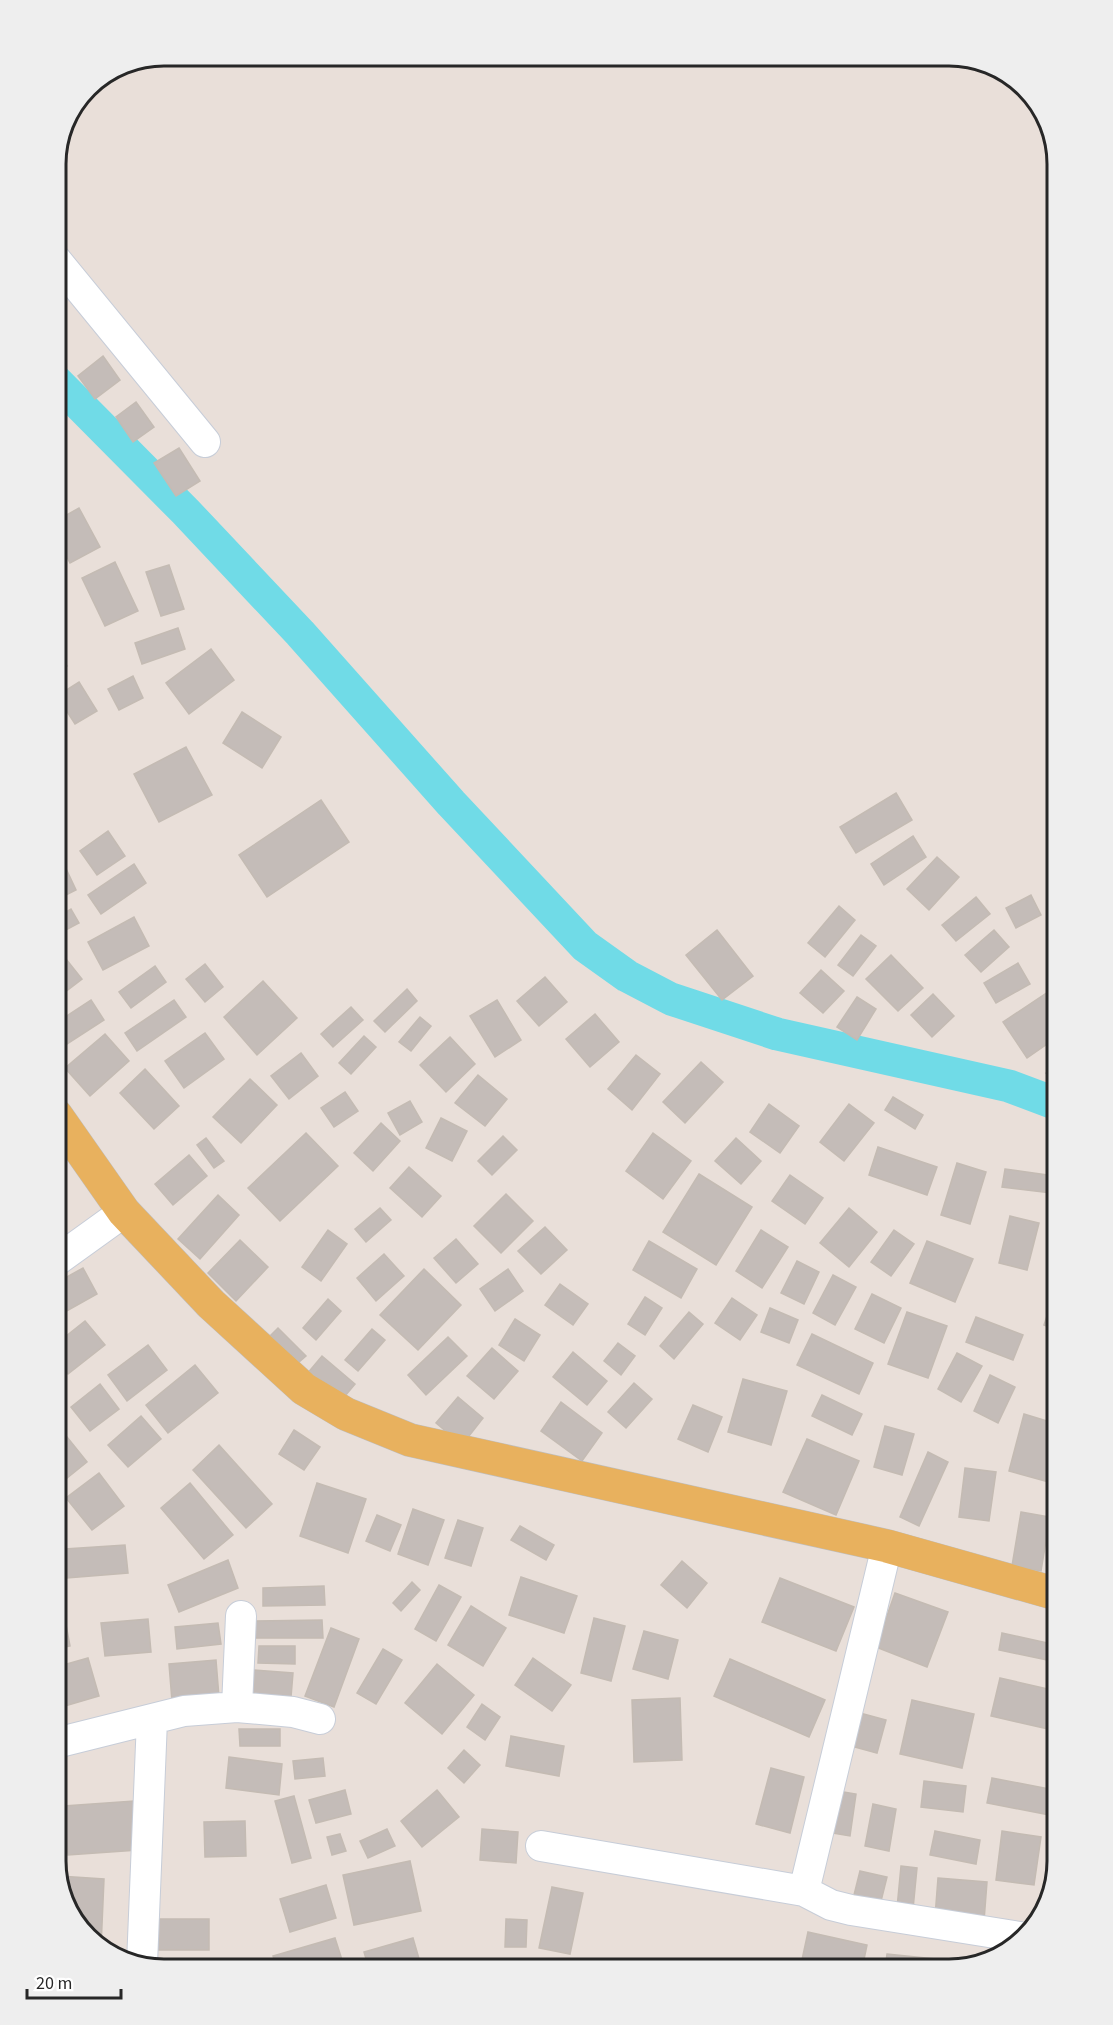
<svg xmlns="http://www.w3.org/2000/svg" width="1113" height="2025" font-family="'Source Sans 3',sans-serif">
	<style>
		.lines { fill: none; stroke-linecap: round; stroke-linejoin: round }
		.canal { stroke: #70dbe7; stroke-width: 33 }
		.building { fill: #c4bcb8; stroke: #c4bbb3; stroke-width: 1.5 }
		.minor-casing { stroke: #c7cdd8; stroke-width: 32 }
		.primary-casing { stroke: #bebebe; stroke-width: 34 }
		.minor { stroke: #fff; stroke-width: 30 }
		.primary { stroke: #e8b15e; stroke-width: 33 }
		.rim { fill: none; stroke: #272727; stroke-width: 3 }
	</style>
	<rect width="100%" height="100%" fill="#e9dfd9"/>
	<g class="lines">
		<!-- canal -->
		<path class="canal" d="M56 381 185 511 300 633 451 803 585 946 627 976 671 999 777 1034 1009 1086 1057 1104"/>
	</g>
	<!-- building -->
	<path class="building" d="M103 356 120 380 95 399 78 376Z
		M136 402 154 427 133 442 116 417Z
		M179 448 200 481 176 496 154 463Z
		M79 508 100 547 70 563 56 536V521Z
		M115 562 138 611 105 626 82 578Z
		M169 565 184 609 161 616 146 572Z
		M178 628 185 649 142 664 135 643Z
		M56 645 67 666 56 672Z
		M211 649 234 680 189 714 166 683Z
		M133 676 143 698 119 710 108 689Z
		M79 682 97 711 75 724 57 696Z
		M242 712 281 737 262 768 223 743Z
		M186 747 212 795 159 822 134 774Z
		M896 793 912 820 856 853 840 827Z
		M321 800 349 842 267 897 239 855Z
		M108 831 125 856 97 875 80 851Z
		M913 836 926 857 884 885 871 864Z
		M937 857 959 877 929 910 907 889Z
		M62 860 76 890 56 900V863Z
		M134 864 146 883 101 914 88 895Z
		M1031 895 1041 915 1016 928 1006 908Z
		M976 897 990 914 956 941 942 925Z
		M839 906 855 920 825 957 808 943Z
		M71 909 79 923 62 932 56 918Z
		M134 917 149 946 103 970 88 942Z
		M717 930 753 976 722 1000 686 955Z
		M994 930 1009 947 981 972 965 955Z
		M861 935 876 946 853 976 838 965Z
		M891 955 923 988 898 1011 866 979Z
		M66 959 82 979 56 999V967Z
		M1018 963 1030 984 996 1003 984 983Z
		M205 964 223 987 205 1002 186 979Z
		M155 966 166 982 131 1008 119 992Z
		M821 970 844 991 823 1013 800 993Z
		M545 977 567 1002 539 1026 517 1001Z
		M263 981 297 1018 257 1055 224 1017Z
		M407 989 417 1001 385 1032 374 1021Z
		M1048 992 1057 1006V1037L1027 1058 1003 1022Z
		M933 994 954 1016 932 1037 911 1015Z
		M857 997 876 1009 857 1040 837 1027Z
		M91 1000 104 1020 56 1051V1023Z
		M174 1000 186 1017 137 1051 125 1033Z
		M497 1000 521 1040 495 1057 470 1016Z
		M351 1007 363 1020 333 1047 321 1034Z
		M595 1014 619 1042 590 1067 566 1039Z
		M420 1017 431 1026 411 1051 399 1042Z
		M205 1033 224 1059 184 1088 165 1061Z
		M105 1034 129 1061 90 1096 65 1068Z
		M364 1036 376 1047 351 1074 339 1063Z
		M450 1037 475 1064 446 1092 420 1065Z
		M301 1053 318 1076 289 1099 271 1076Z
		M636 1055 660 1074 632 1110 608 1089Z
		M701 1062 723 1082 685 1123 663 1102Z
		M1057 1064V1087L1046 1073Z
		M145 1069 179 1106 154 1129 120 1093Z
		M478 1075 507 1099 485 1126 455 1103Z
		M250 1079 277 1105 241 1143 213 1117Z
		M345 1092 358 1111 334 1127 321 1108Z
		M893 1097 923 1115 915 1129 885 1110Z
		M410 1101 422 1122 400 1135 388 1113Z
		M769 1104 799 1126 780 1153 750 1132Z
		M849 1104 874 1123 844 1161 820 1142Z
		M441 1118 467 1131 452 1161 426 1148Z
		M381 1123 400 1141 373 1171 354 1153Z
		M306 1133 338 1166 280 1221 248 1188Z
		M653 1133 691 1161 663 1199 626 1171Z
		M503 1136 517 1150 492 1175 478 1161Z
		M206 1138 224 1161 214 1168 197 1145Z
		M736 1138 761 1161 741 1184 715 1161Z
		M878 1147 937 1167 927 1195 869 1175Z
		M189 1155 207 1176 173 1205 155 1184Z
		M957 1163 986 1172 970 1224 941 1215Z
		M409 1167 441 1196 422 1217 390 1188Z
		M1005 1169 1054 1176 1051 1193 1002 1187Z
		M699 1174 752 1207 716 1265 663 1232Z
		M790 1175 823 1198 805 1224 772 1201Z
		M506 1194 533 1221 501 1253 474 1226Z
		M218 1195 239 1215 200 1259 178 1239Z
		M380 1208 391 1220 366 1242 355 1229Z
		M849 1208 877 1232 849 1267 820 1243Z
		M1010 1216 1039 1223 1027 1270 999 1263Z
		M545 1227 567 1250 541 1274 518 1251Z
		M328 1230 347 1244 321 1281 302 1267Z
		M761 1230 788 1247 762 1288 736 1271Z
		M894 1230 914 1244 891 1276 871 1262Z
		M456 1239 478 1264 456 1283 434 1258Z
		M240 1240 268 1267 236 1301 208 1273Z
		M649 1241 697 1269 681 1298 633 1270Z
		M927 1241 973 1259 955 1302 910 1283Z
		M384 1254 404 1276 376 1301 357 1278Z
		M797 1261 819 1272 804 1304 781 1293Z
		M83 1268 97 1294 56 1317V1283Z
		M424 1269 461 1305 418 1350 380 1315Z
		M508 1269 523 1291 495 1311 480 1289Z
		M833 1275 856 1287 835 1325 813 1313Z
		M560 1284 588 1304 573 1325 545 1305Z
		M872 1294 901 1308 884 1343 855 1329Z
		M645 1297 662 1308 645 1335 628 1324Z
		M1053 1297 1057 1299V1330L1044 1325Z
		M732 1298 757 1315 740 1340 715 1323Z
		M328 1299 341 1311 316 1340 303 1328Z
		M770 1308 798 1320 789 1343 761 1332Z
		M689 1312 703 1324 674 1359 660 1346Z
		M907 1312 947 1326 928 1378 888 1364Z
		M976 1317 1023 1335 1013 1360 966 1342Z
		M515 1319 540 1335 524 1361 499 1345Z
		M85 1321 105 1345 68 1374 56 1359V1344Z
		M278 1328 306 1356 291 1369 264 1342Z
		M372 1329 385 1340 358 1371 345 1360Z
		M812 1334 873 1363 859 1394 797 1365Z
		M448 1337 467 1356 426 1395 408 1375Z
		M618 1343 635 1356 621 1375 604 1361Z
		M148 1345 167 1370 127 1401 108 1375Z
		M492 1348 518 1371 494 1399 467 1376Z
		M573 1352 607 1381 587 1405 553 1377Z
		M957 1353 982 1366 961 1402 938 1389Z
		M322 1356 355 1384 340 1402 307 1374Z
		M195 1365 218 1393 168 1433 146 1405Z
		M990 1375 1015 1387 998 1423 974 1411Z
		M743 1379 787 1391 771 1445 728 1432Z
		M634 1383 652 1399 626 1428 608 1412Z
		M100 1384 119 1409 90 1431 71 1407Z
		M822 1395 862 1414 852 1435 812 1416Z
		M458 1397 483 1418 462 1445 436 1423Z
		M561 1402 602 1433 582 1461 541 1431Z
		M693 1405 722 1417 708 1452 678 1439Z
		M1024 1414 1057 1424 1056 1484 1009 1471Z
		M141 1416 161 1439 128 1467 108 1445Z
		M885 1426 914 1434 902 1475 874 1467Z
		M294 1430 320 1447 304 1470 279 1454Z
		M67 1437 87 1462 56 1487V1445Z
		M807 1439 859 1461 836 1515 783 1492Z
		M219 1445 272 1504 246 1528 193 1470Z
		M928 1452 948 1462 919 1526 900 1517Z
		M965 1468 996 1472 989 1521 959 1517Z
		M99 1473 124 1506 92 1530 66 1498Z
		M190 1483 233 1535 204 1559 161 1508Z
		M317 1483 366 1499 348 1553 300 1536Z
		M413 1509 444 1520 428 1565 398 1554Z
		M1021 1512 1050 1517 1041 1571 1012 1566Z
		M377 1515 401 1525 390 1551 366 1541Z
		M458 1520 483 1528 471 1566 445 1558Z
		M520 1526 554 1545 546 1560 511 1540Z
		M125 1545 128 1573 67 1578 65 1549Z
		M228 1560 238 1588 179 1612 168 1585Z
		M682 1561 707 1583 687 1608 661 1585Z
		M521 1577 577 1596 564 1633 509 1615Z
		M780 1578 854 1607 836 1651 762 1622Z
		M412 1582 420 1590 401 1611 393 1603Z
		M439 1585 461 1597 436 1641 415 1629Z
		M324 1586 325 1605 263 1606V1588Z
		M895 1593 948 1612 927 1667 876 1647Z
		M471 1606 506 1628 483 1666 448 1645Z
		M64 1614 70 1646 56 1649V1616Z
		M594 1618 625 1626 611 1681 581 1673Z
		M148 1619 151 1652 105 1656 101 1623Z
		M322 1620 323 1638H251V1621Z
		M218 1623 221 1644 177 1649 175 1627Z
		M331 1628 359 1639 334 1707 305 1696Z
		M644 1631 678 1640 668 1679 633 1669Z
		M1002 1633 1057 1645V1662L999 1650Z
		M259 1646H295V1664L258 1663Z
		M383 1649 402 1660 376 1704 357 1693Z
		M88 1658 99 1696 58 1708 56 1667Z
		M533 1658 571 1685 552 1711 515 1685Z
		M730 1659 825 1700 809 1737 714 1696Z
		M216 1660 219 1697 172 1701 169 1664Z
		M437 1664 474 1695 442 1734 405 1703Z
		M253 1670 293 1673 291 1697 252 1694Z
		M1000 1678 1057 1691V1731L991 1716Z
		M680 1698 682 1760 634 1762 632 1700Z
		M912 1700 974 1714 962 1768 900 1754Z
		M482 1704 500 1717 485 1740 467 1727Z
		M860 1713 886 1720 877 1753 851 1746Z
		M239 1729H280V1746H240Z
		M511 1736 564 1746 559 1776 506 1766Z
		M464 1750 480 1765 464 1783 448 1768Z
		M229 1757 282 1764 279 1795 226 1788Z
		M323 1758 325 1776 295 1779 293 1761Z
		M771 1768 804 1777 790 1833 756 1824Z
		M992 1778 1055 1790 1050 1815 987 1803Z
		M924 1781 966 1786 963 1812 921 1807Z
		M345 1790 351 1814 316 1823 309 1800Z
		M437 1790 459 1817 422 1847 401 1821Z
		M832 1790 856 1794 850 1836 826 1832Z
		M294 1796 311 1858 292 1863 275 1801Z
		M134 1801 138 1850 68 1855 64 1806Z
		M873 1804 896 1809 889 1851 865 1846Z
		M245 1821 246 1856 205 1857 204 1822Z
		M387 1829 395 1846 368 1858 360 1841Z
		M482 1829 518 1832 516 1863 480 1860Z
		M935 1831 980 1840 976 1864 930 1855Z
		M1002 1831 1041 1837 1034 1885 996 1880Z
		M340 1834 346 1851 332 1855 327 1837Z
		M1057 1853V1861L1051 1882 1048 1855Z
		M410 1861 421 1911 354 1925 343 1875Z
		M901 1866 917 1868 913 1909 897 1908Z
		M860 1871 887 1877 881 1901 854 1895Z
		M59 1876 104 1879 101 1948 64 1903Z
		M938 1878 987 1882 984 1921 935 1917Z
		M326 1885 336 1918 290 1932 280 1899Z
		M552 1887 583 1893 570 1954 539 1948Z
		M151 1919H209V1950H151Z
		M506 1919 527 1920 526 1947H505Z
		M808 1932 867 1945 862 1969H800Z
		M335 1938 343 1963 322 1969H277L273 1956Z
		M413 1938 422 1969H369L364 1952Z
		M887 1954 935 1959 934 1969H885Z"/>
	<g class="lines">
		<!-- minor casing -->
		<g class="minor-casing">
			<path id="minor" d="M56 260 205 442
				M56 1261 124 1212
				M887 1546 804 1891 831 1905 851 1910 1020 1937
				M237 1707 293 1712 320 1719
				M56 1743 184 1711 237 1707 241 1616
				M541 1846 804 1891
				M142 1964 152 1720"/>
		</g>
		<!-- primary casing -->
		<g class="primary-casing">
			<path id="primary" d="M56 1115 124 1212 211 1304 304 1389 346 1414 410 1440 887 1546 1057 1594"/>
		</g>
		<!-- minor -->
		<use href="#minor" class="minor"/>
		<!-- primary -->
		<use href="#primary" class="primary"/>
	</g>
	<!-- crop -->
	<path d="M0 0H1113V2025H0ZM164 66H949A98 98 0 0 1 1047 164V1861A98 98 0 0 1 949 1959H164A98 98 0 0 1 66 1861V164A98 98 0 0 1 164 66Z" fill="#eee" fill-rule="evenodd"/>
	<path class="rim" d="M164 66H949A98 98 0 0 1 1047 164V1861A98 98 0 0 1 949 1959H164A98 98 0 0 1 66 1861V164A98 98 0 0 1 164 66Z"/>
	<!-- scale -->
	<path d="M27 1989v9h94v-9" fill="none" stroke="#272727" stroke-width="3"/>
	<text x="36" y="1989" font-size="18" fill="#272727" stroke="#ffffff" stroke-width="4.5" paint-order="stroke">20 m</text>
</svg>
